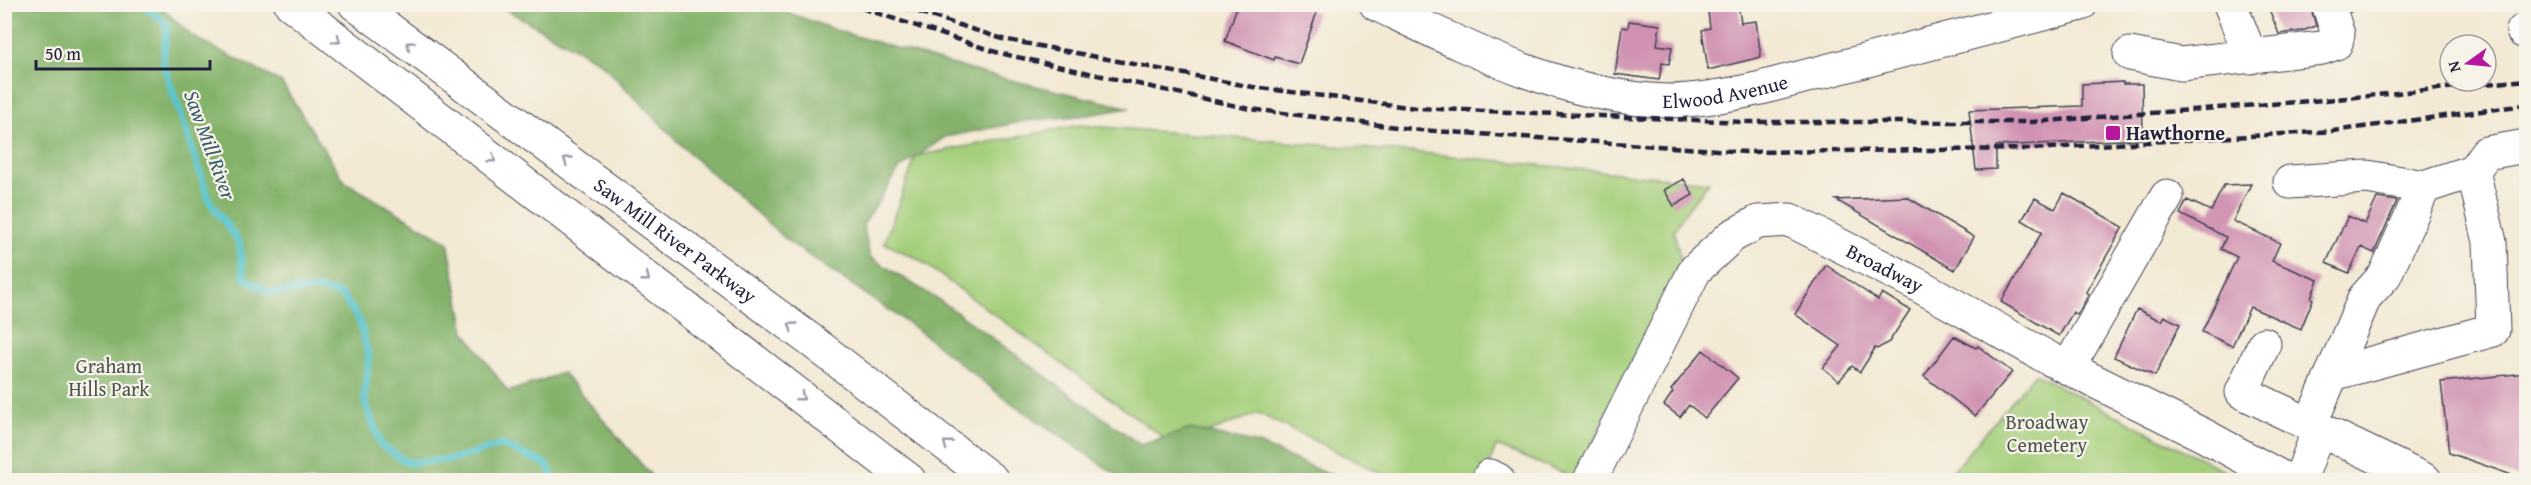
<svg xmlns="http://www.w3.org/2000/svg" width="2531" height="485" font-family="'Gentium Book Plus',serif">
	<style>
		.green { fill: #a5cf7b; stroke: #64785b; stroke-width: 1.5 }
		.forest { fill: #84b26b; stroke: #536a53; stroke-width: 1.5 }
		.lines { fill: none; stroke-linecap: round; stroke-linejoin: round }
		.stream { stroke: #59c6d0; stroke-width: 7 }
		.building { fill: #d091b2 }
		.minor-casing { stroke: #414052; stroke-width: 35 }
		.major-casing { stroke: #414052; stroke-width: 35 }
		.highway-casing { stroke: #414052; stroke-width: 35 }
		.minor { stroke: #fff; stroke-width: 33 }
		.major { stroke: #fff; stroke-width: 33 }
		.highway { stroke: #fff; stroke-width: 33 }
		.rail { stroke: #22223b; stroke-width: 4.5; stroke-dasharray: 9 4.5; stroke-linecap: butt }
		.oneway { stroke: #9c9ca7 }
		.poi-dot { fill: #b5179e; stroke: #f7f3e8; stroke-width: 2 }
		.labels { text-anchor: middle; stroke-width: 4.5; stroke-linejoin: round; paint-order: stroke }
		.street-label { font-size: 20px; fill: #22223b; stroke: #f7f3e8 }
		.poi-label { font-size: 20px; font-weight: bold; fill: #22223b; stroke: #f7f3e8; text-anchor: start }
		.park-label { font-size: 20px; fill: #49564e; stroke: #f7f3e8 }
		.water-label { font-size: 21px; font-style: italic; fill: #355b6f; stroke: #f7f3e8 }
	</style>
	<rect width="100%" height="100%" fill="#f7f3e8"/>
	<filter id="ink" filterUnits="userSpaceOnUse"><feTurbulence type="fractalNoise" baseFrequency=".0167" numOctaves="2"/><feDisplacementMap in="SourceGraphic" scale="12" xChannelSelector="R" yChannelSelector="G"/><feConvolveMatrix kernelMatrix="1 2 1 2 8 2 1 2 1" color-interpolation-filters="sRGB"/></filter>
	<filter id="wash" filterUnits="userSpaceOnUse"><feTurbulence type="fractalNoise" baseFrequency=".008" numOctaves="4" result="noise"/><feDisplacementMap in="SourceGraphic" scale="24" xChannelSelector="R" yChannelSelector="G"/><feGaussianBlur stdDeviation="1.35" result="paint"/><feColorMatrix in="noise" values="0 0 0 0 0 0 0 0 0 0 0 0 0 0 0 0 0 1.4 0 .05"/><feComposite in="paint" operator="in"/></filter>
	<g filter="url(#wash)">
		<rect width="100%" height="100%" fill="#f3e9d4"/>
		<!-- green -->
		<path class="green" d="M1080 125 1431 154 1709 182 1681 218 1674 232 1681 261 1575 478 1497 446 1481 480H1394L1258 413 1175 446 918 259 884 243 916 156Z
			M2035 374 2243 480H1945Z"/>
		<!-- forest -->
		<path class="forest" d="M4 5H159L193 37 281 82 345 182 448 242 465 332 508 392 563 373 655 480H5Z
			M498 5H768L835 30 981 73 1130 108 1087 115 1026 121 945 137 899 169 863 225 870 257 948 306 1141 445 1191 429 1258 444 1342 480H1124L1000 395 918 330 789 242 688 152 601 63Z"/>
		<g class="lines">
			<!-- stream -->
			<path class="stream" d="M141 4 167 24 163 63 210 202 239 242 244 278 271 293 317 289 342 295 359 320 369 358 364 399 381 445 408 463 455 459 501 445 546 464 555 480"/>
		</g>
		<g id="blocks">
			<!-- building -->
			<path class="building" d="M1238 4H1294L1317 12 1299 64 1275 57 1274 60 1225 41Z
				M1707 4H1738L1741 23 1756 21 1761 57 1708 70 1702 30 1710 28Z
				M2267 4H2310L2316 26 2302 31 2279 34Z
				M2348 4H2366V5L2350 12Z
				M1629 21 1660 25 1657 45 1672 47 1669 64 1662 63 1659 80 1615 74 1622 27 1628 28Z
				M2123 82V84H2142L2143 139 1996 146V169L1976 170 1969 110 2082 106V84Z
				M1684 179 1693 195 1674 206 1664 190Z
				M2251 184 2233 221 2280 243 2272 261 2318 280 2311 298 2313 299 2301 329 2250 307 2232 346 2202 332 2237 257 2221 249 2226 237 2180 214 2187 200 2211 211 2224 185Z
				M2064 193 2123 227 2086 292 2089 294 2077 315 2073 312 2059 336 2001 302 2042 232 2022 220 2035 198 2055 209Z
				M1907 197 1974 237 1955 270 1836 200Z
				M2377 198 2397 201 2374 253 2361 247 2349 273 2326 263 2348 216 2365 224Z
				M1826 265 1878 300 1882 293 1910 310 1889 342 1877 349 1875 348 1860 372 1852 366 1839 381 1823 368 1841 346 1795 314Z
				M2137 309 2161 321 2164 316 2180 324 2155 376 2114 357Z
				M1954 336 1976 348 1978 346 2012 372 1975 416 1924 376Z
				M1703 350 1738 378 1705 418 1689 405 1680 417 1664 405 1673 392 1671 390Z
				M2526 373V480L2449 453 2441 382Z"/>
		</g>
	</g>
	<g filter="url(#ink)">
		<use href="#blocks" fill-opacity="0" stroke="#414052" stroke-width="1.5"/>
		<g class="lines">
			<!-- minor casing -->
			<g class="minor-casing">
				<g id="minor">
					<path d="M2230 4 2251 57"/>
					<path d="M2523 31 2526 30"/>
					<path d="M2130 54 2181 64 2322 48 2336 43 2338 34 2328 4"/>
					<path d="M2290 182 2367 177 2424 187"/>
					<path d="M2264 344 2242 392 2425 480"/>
					<path d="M2068 368 2167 196"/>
					<path d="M2332 374 2493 330 2490 242 2473 171"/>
					<path d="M2310 425 2365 297 2385 275 2424 187 2473 171 2486 153 2526 146"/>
					<path d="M1490 476 1498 480"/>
					<path id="s1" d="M1590 480 1695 270 1732 236 1758 222 1790 220 1918 285 2050 359 2205 436 2286 480"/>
					<path d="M2300 480 2319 429"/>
				</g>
			</g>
			<!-- major casing -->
			<g class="major-casing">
				<g id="major">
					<path id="s2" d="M1376 4C1468 48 1562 97 1666 101 1698 101 1730 95 1761 88L2081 4"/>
				</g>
			</g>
			<!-- highway casing -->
			<g class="highway-casing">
				<g id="highway">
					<path d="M291 4 909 480"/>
					<path id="s3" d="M355 4 813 342 992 480"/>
				</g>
			</g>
			<!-- minor -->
			<use href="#minor" class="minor"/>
			<!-- major -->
			<use href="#major" class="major"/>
			<!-- highway -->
			<use href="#highway" class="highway"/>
			<!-- rail -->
			<path class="rail" d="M849 4 999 53 1250 109 1420 130 1746 152 2030 149 2333 131 2526 105
				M893 4 1003 39 1253 87 1416 108 1743 122H2032L2337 99 2526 80"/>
		</g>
		<!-- one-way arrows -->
		<defs><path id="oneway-chevron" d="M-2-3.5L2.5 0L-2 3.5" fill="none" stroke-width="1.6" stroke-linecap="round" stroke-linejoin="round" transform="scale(1.5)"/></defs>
		<g class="oneway">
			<use href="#oneway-chevron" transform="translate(337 40) rotate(38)"/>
			<use href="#oneway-chevron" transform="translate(410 45) rotate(-144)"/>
			<use href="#oneway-chevron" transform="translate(492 159) rotate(38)"/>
			<use href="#oneway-chevron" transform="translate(567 160) rotate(-144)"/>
			<use href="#oneway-chevron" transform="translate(646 278) rotate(38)"/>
			<use href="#oneway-chevron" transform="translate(792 326) rotate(-144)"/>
			<use href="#oneway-chevron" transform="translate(801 397) rotate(38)"/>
			<use href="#oneway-chevron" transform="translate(947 444) rotate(-142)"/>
		</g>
	</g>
	<!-- markers -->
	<rect class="poi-dot" x="2105" y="125" width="16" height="16" rx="3"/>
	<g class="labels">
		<!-- street labels -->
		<g class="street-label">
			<text dy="7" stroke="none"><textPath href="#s2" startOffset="368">Elwood Avenue</textPath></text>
			<text dy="7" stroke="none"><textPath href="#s3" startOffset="398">Saw Mill River Parkway</textPath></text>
			<text dy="7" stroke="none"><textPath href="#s1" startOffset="453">Broadway</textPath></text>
		</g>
		<!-- poi labels -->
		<g class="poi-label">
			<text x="2126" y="140">Hawthorne</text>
		</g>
		<!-- park labels -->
		<g class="park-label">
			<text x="109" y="373">Graham<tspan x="109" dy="23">Hills Park</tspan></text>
			<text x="2047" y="429">Broadway<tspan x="2047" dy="23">Cemetery</tspan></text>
		</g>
		<!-- water labels -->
		<g class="water-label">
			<text transform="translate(210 145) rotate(70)" y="7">Saw Mill River</text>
		</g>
	</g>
	<!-- margin -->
	<rect width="2531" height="485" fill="none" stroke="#f7f3e8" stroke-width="24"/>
	<!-- north arrow -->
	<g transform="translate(2468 63) rotate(255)"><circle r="28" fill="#f7f3e8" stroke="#a29fa3" stroke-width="1.5"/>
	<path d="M0-4.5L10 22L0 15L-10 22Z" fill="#b5179e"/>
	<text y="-9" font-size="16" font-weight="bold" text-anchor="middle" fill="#22223b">N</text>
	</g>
	<!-- scale -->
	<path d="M36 60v9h174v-9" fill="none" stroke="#22223b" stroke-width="3"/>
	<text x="45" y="60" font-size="18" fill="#22223b" stroke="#f7f3e8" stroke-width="4.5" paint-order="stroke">50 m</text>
</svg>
